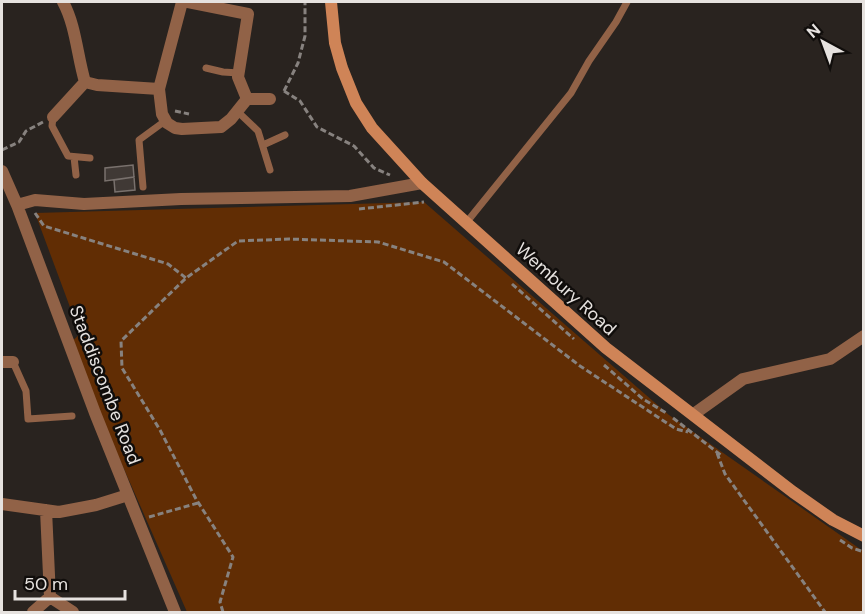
<svg xmlns="http://www.w3.org/2000/svg" width="865" height="614" font-family="'DM Sans',sans-serif">
	<style>
		.green { fill: #612d04 }
		.building { fill: #403935; stroke: #79716d; stroke-width: 1.5 }
		.lines { fill: none; stroke-linecap: round; stroke-linejoin: round }
		.path { stroke: #87827f; stroke-width: 3; stroke-dasharray: 6 3; stroke-linecap: butt }
		.lane { stroke: #916247; stroke-width: 7 }
		.street { stroke: #916247; stroke-width: 12 }
		.secondary { stroke: #cf8457; stroke-width: 12 }
		.labels { text-anchor: middle; stroke-width: 5; stroke-linejoin: round; paint-order: stroke }
		.street-label { font-size: 18px; fill: #e6e2df; stroke: #100d0b }
	</style>
	<rect width="100%" height="100%" fill="#29231f"/>
	<!-- green -->
	<path class="green" d="M424 202 669 415 863 551V612H187L69 344 80 334 35 213Z"/>
	<!-- building -->
	<path class="building" d="M133 165 134 177 105 181V168Z
		M134 177 135 190 115 192 114 180Z"/>
	<g class="lines">
		<!-- path -->
		<path class="path" d="M284 91 300 101 317 127 354 146 374 168 390 175
			M284 91 298 63 305 36V2
			M175 111 189 114
			M2 150 19 142 26 131 43 122
			M359 209 424 202
			M35 213 44 226 168 264 186 278
			M512 284 574 339
			M604 365 643 399 668 414
			M673 418 722 456
			M717 453 725 474 825 612
			M149 517 198 503
			M840 540 852 548 864 552
			M223 612 220 602 233 557 196 499 160 430 122 368 121 341 186 278 238 241 289 239 378 242 444 262 580 366 676 429 688 432"/>
		<!-- lane -->
		<path class="lane" d="M206 68 223 72 239 73
			M237 111 258 131 270 170
			M53 117 52 126 68 156 90 158
			M263 145 285 135
			M74 157 76 175
			M143 187 139 140 165 121
			M466 223 571 93 589 61 616 22 627 2
			M13 362 26 391 28 419 72 416"/>
		<!-- street -->
		<path class="street" d="M63 2C76 26 77 55 85 82
			M182 2 159 89 162 114 167 123 175 128 182 129 221 127 231 119 247 99H270
			M188 2 248 14 238 77 247 99
			M53 117 85 82 97 85 159 89
			M2 171 17 205 95 413 175 612
			M17 205 35 200 84 204 181 199 350 196 422 183
			M2 362H13
			M694 414 743 379 830 359 864 336
			M2 504 59 512 96 505 128 495
			M46 510 50 597
			M33 612 50 597 73 612"/>
		<!-- secondary -->
		<path class="secondary" d="M331 2 335 43 342 68 356 103 372 128 422 183 606 348 793 492 833 520 864 536"/>
	</g>
	<g class="labels">
		<!-- street labels -->
		<g class="street-label">
			<text transform="translate(566 289) rotate(42)" y="6">Wembury Road</text>
			<text transform="translate(105 385) rotate(69)" y="6">Staddiscombe Road</text>
		</g>
	</g>
	<!-- border -->
	<rect width="865" height="614" fill="none" stroke="#e6e2df" stroke-width="6"/>
	<!-- north arrow -->
	<g transform="translate(823 42) rotate(319)" stroke="#100d0b" stroke-width="4.5" paint-order="stroke">
	<path d="M0-4.5L10 22L0 15L-10 22Z" fill="#e6e2df"/>
	<text y="-9" font-size="16" font-weight="bold" text-anchor="middle" fill="#e6e2df">N</text>
	</g>
	<!-- scale -->
	<path d="M15 590v9h110v-9" fill="none" stroke="#e6e2df" stroke-width="3"/>
	<text x="24" y="590" font-size="18" fill="#e6e2df" stroke="#100d0b" stroke-width="4.5" paint-order="stroke">50 m</text>
</svg>
